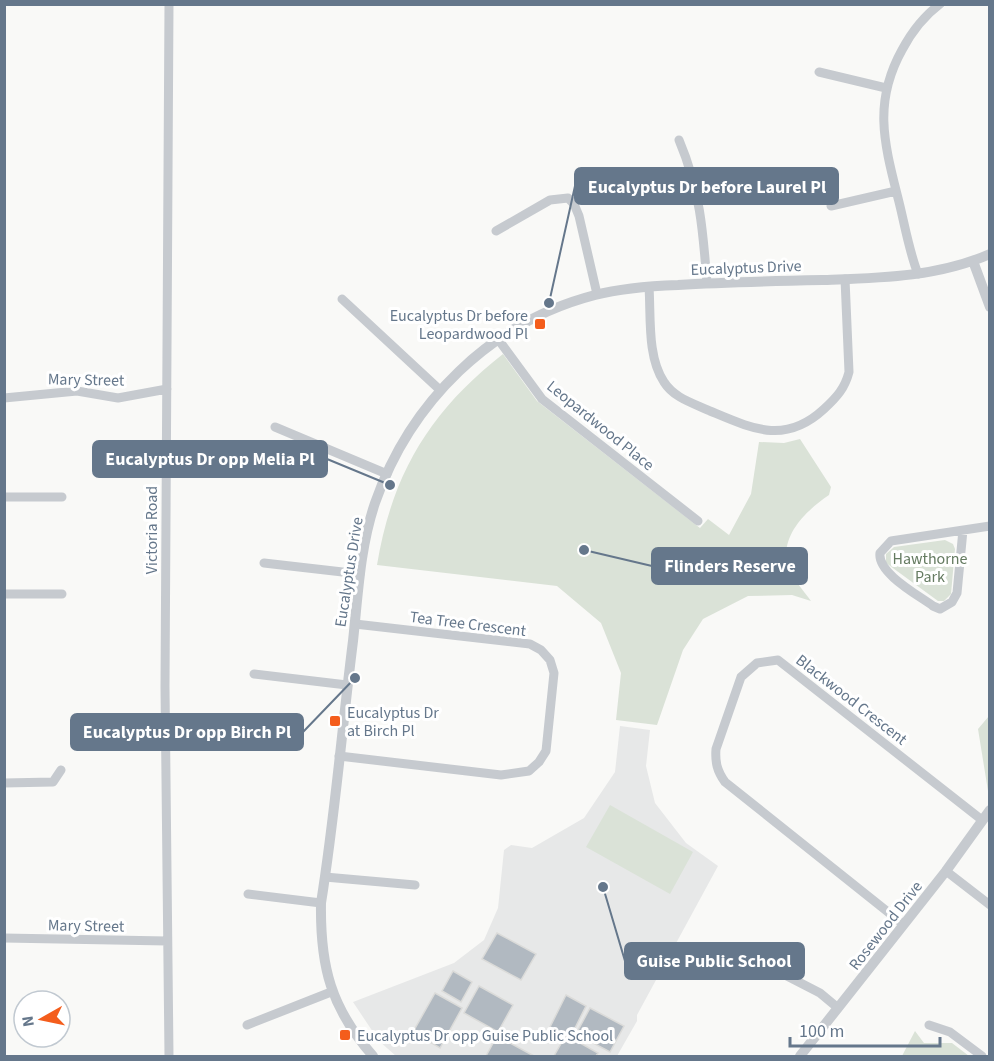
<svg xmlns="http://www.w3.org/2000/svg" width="994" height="1061" font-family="'Source Sans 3',sans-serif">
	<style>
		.built { fill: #e7e8e8 }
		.green { fill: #dae2d7 }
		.building { fill: #b1b9c1; stroke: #dbdbd9; stroke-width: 1.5 }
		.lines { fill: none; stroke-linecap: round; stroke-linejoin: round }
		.minor { stroke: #c6cacf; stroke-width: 9 }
		.tertiary { stroke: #c6cacf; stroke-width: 10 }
		.poi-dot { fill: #f45d1c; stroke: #fff; stroke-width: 2 }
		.labels { text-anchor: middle; stroke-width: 6; stroke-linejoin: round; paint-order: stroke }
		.street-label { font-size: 16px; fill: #65778b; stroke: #fff }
		.poi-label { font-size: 16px; fill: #65778b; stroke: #fff; text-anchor: start }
		.park-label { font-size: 16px; fill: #657b61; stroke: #fff }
		.leader { fill: none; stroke: #65778b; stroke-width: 2 }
		.callout-dot { fill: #65778b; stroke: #fff; stroke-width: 2 }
		.callout { fill: #65778b; stroke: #65778b; stroke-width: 2 }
		.callout-label { font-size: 18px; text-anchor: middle; font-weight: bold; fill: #fff }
	</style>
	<rect width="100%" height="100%" fill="#f9f9f7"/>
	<!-- built -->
	<path class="built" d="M620 726 650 730 646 766 655 803 686 843 718 866 637 1015V1021L617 1056H396L379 1041 353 1002 454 963 484 940 498 908 504 850 511 845 532 848 584 818 615 772Z"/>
	<!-- green -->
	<path class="green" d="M503 354 537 401 700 528 708 519 729 535 751 494 759 442 784 443 800 439 831 487 829 495C807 510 781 534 787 564 790 576 804 591 811 601L792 595 748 596 703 619 683 650 657 725 616 720 621 673 601 623 557 586 377 565C392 474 430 411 503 354Z
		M945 540 953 544 955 549 951 594 944 601H938L886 563V554L894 547Z
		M989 716 990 790 988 791 978 729Z
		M610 805 693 852 670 894 586 847Z
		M915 1031 924 1043H952L969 1056H902Z"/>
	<!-- building -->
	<path class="building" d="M497 933 536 954 521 980 482 959Z
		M453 971 472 982 461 1002 442 991Z
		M479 986 513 1005 498 1032 464 1013Z
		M435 993 462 1008 440 1048 413 1032Z
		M566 995 586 1006 570 1038 550 1027Z
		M590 1008 624 1026 610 1052 576 1034Z
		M566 1035 598 1053 596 1056H554Z
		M497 1036 534 1056H486Z"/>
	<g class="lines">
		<!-- minor -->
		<path class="minor" d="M169 4 165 687 169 1056
			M819 72 886 88
			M679 140C700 190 703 230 707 283
			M831 206 896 191
			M496 231 550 200 568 198 574 204 579 216 597 294
			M918 274C909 251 905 226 899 202 885 146 872 104 902 50 911 33 924 16 940 4
			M649 287C651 316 647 357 664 382 674 398 693 403 710 411 753 429 785 445 824 409 837 397 845 388 849 372L845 279
			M342 299 440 390
			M498 339 542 399 698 521
			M4 398 77 391 118 398 167 389
			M275 427 387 474
			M4 497H62
			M963 530 957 593 952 602 940 609 933 606C918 595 877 573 880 553L891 541 990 526
			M264 563 360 574
			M4 594H62
			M254 674 347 685
			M339 756 501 775 529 771 539 762 546 751 554 673 550 660 541 650 530 644 355 624
			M4 783 53 782 61 770
			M946 871 990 905
			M325 877 415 885
			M248 894 321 903
			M903 924 725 782C717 771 715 762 716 749L741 677 757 663 778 660 982 820
			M4 938 167 941
			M752 958 820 993 838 1008
			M247 1025 331 992
			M929 1025 950 1032 982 1056"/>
		<!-- tertiary -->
		<path class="tertiary" d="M973 261 990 307
			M373 1056C331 1008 320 967 321 903 335 816 342 728 353 641 358 595 360 547 375 503 410 402 491 322 595 295 622 288 651 286 678 285 727 282 776 281 824 280 880 278 938 277 990 254
			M800 1056 946 871 990 810"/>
	</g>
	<!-- markers -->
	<g class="poi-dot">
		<rect x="534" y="318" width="12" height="12" rx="3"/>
		<rect x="329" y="715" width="12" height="12" rx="3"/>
		<rect x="339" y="1029" width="12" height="12" rx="3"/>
	</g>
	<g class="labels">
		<!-- street labels -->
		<g class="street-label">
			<text transform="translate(746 267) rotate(-2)" y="6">Eucalyptus Drive</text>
			<text transform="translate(86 379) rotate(1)" y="6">Mary Street</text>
			<text transform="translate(601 425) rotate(39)" y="6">Leopardwood Place</text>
			<text transform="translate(151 530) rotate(-90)" y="6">Victoria Road</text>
			<text transform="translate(348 572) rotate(-81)" y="6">Eucalyptus Drive</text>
			<text transform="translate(468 623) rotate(7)" y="6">Tea Tree Crescent</text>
			<text transform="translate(852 699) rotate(38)" y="6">Blackwood Crescent</text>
			<text transform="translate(86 925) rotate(1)" y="6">Mary Street</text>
			<text transform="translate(885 925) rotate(-52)" y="6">Rosewood Drive</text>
		</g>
		<!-- poi labels -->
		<g class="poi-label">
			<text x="528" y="321" text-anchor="end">Eucalyptus Dr before<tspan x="528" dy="18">Leopardwood Pl</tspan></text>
			<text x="347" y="718">Eucalyptus Dr<tspan x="347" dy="18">at Birch Pl</tspan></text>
			<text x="357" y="1041">Eucalyptus Dr opp Guise Public School</text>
		</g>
		<!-- park labels -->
		<g class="park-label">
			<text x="930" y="564">Hawthorne<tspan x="930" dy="18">Park</tspan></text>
		</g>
	</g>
	<!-- callouts -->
	<path class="leader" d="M549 303L575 186M390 485L327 459M584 550L652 566M355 678L303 732M603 887L625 961"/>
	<g class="callout-dot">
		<circle cx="549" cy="303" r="6"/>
		<circle cx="390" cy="485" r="6"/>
		<circle cx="584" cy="550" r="6"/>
		<circle cx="355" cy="678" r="6"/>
		<circle cx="603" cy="887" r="6"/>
	</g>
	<g class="callout">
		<rect x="575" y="168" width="263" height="36" rx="6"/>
		<rect x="93" y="441" width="234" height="36" rx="6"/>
		<rect x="652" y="548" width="155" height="36" rx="6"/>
		<rect x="71" y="714" width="232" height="36" rx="6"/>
		<rect x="625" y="943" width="179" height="36" rx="6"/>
	</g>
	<g class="callout-label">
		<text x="707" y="193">Eucalyptus Dr before Laurel Pl</text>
		<text x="210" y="465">Eucalyptus Dr opp Melia Pl</text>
		<text x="730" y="572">Flinders Reserve</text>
		<text x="187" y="738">Eucalyptus Dr opp Birch Pl</text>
		<text x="714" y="967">Guise Public School</text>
	</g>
	<!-- border -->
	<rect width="994" height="1061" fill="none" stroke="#65778b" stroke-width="12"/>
	<!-- north arrow -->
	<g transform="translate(42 1019) rotate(261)"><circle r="28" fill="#ffffff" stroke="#c1c9d1" stroke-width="1.5"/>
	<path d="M0-4.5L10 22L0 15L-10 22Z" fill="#f45d1c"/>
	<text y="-9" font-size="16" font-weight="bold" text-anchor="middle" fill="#65778b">N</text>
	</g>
	<!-- scale -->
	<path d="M790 1037v9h150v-9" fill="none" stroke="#65778b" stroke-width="3"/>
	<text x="799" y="1037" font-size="18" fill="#65778b" stroke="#ffffff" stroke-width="4.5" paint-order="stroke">100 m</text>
</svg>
